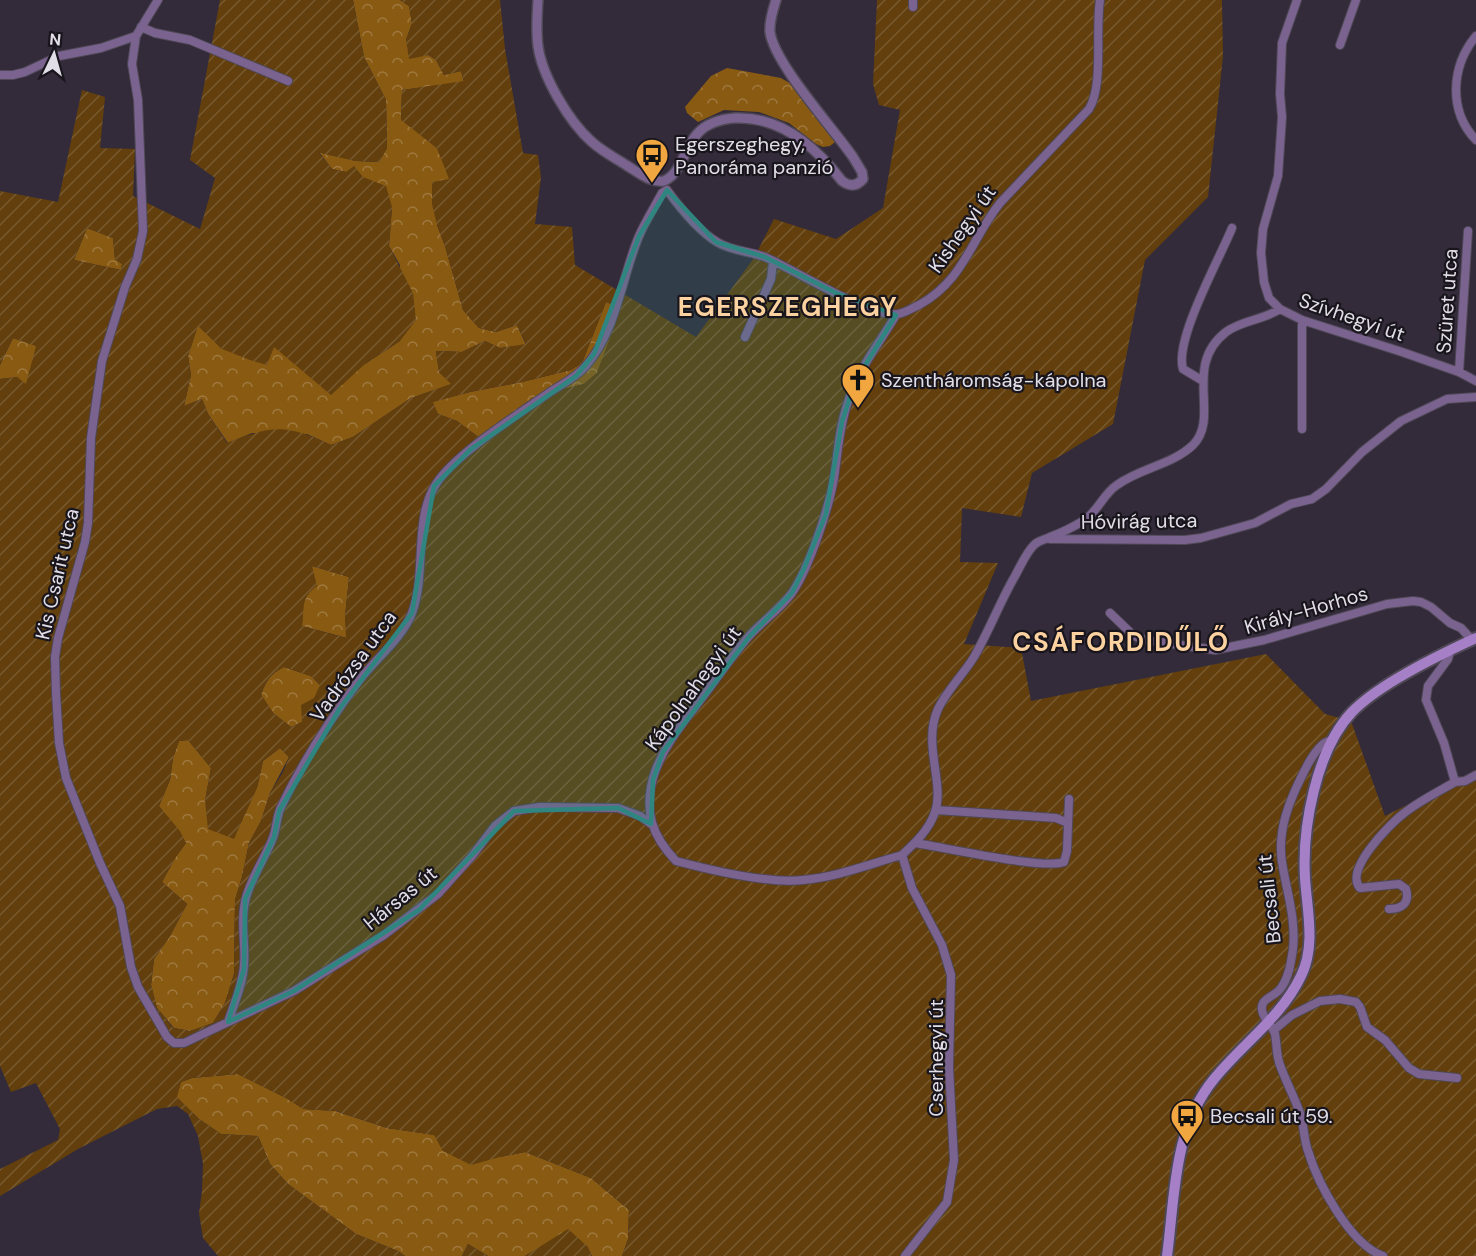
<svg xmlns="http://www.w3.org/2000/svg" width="1476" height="1256" font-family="'DM Sans',sans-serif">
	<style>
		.forest { fill: url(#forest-crowns) }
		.garden { fill: url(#garden-furrows); fill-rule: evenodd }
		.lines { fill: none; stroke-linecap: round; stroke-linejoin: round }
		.minor-casing { stroke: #4f4856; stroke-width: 10 }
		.tertiary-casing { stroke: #4f4856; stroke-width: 12 }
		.secondary-casing { stroke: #4f4856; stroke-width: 14 }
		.minor { stroke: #7b6390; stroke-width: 8 }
		.tertiary { stroke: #7b6390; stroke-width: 9 }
		.secondary { stroke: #a680c7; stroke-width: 10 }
		.marked { fill: #2f8680; fill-opacity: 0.2; stroke: #2f8680; stroke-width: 4.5; stroke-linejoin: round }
		.labels { text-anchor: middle; stroke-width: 4.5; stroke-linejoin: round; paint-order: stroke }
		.poi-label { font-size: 20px; fill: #e2dee7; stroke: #19151c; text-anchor: start }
		.street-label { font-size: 20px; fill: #e2dee7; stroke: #19151c }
		.district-label { font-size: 26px; font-weight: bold; letter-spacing: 1.5px; fill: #fdd2a1; stroke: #19151c }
	</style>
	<defs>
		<pattern id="forest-crowns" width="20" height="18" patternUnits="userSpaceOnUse" patternTransform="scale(1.5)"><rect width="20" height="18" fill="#895a12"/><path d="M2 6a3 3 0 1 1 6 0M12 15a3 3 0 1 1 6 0" fill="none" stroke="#9f7940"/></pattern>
		<pattern id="garden-furrows" width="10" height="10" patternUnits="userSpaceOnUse" patternTransform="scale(1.5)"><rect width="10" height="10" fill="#623f0c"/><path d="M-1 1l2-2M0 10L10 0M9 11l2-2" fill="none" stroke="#785a2f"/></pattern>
	</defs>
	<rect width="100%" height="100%" fill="#332b3a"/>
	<!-- forest -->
	<path class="forest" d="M353 0H400L409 6 412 23 406 40 436 60 444 75 461 71 464 82 402 90 401 119 437 148 450 179 437 225 445 246 463 310 479 328 496 332 517 325 526 345 500 348 485 341 462 352 436 351 439 372 452 384 411 398 353 437 331 445 307 434 252 433 228 443 208 414 202 399 184 406 191 375 188 356 198 325 222 349 274 347 365 364 400 341V265L389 246 392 207 346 172 332 169 319 152 356 161 379 162 387 148 386 100 364 57Z
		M727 68 781 78 793 85 833 135 835 142 830 146 823 147 816 144 789 123 759 112 724 110 698 122 687 113 685 107 711 76Z
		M87 228 113 238 115 259 122 264 121 270 74 260Z
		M606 302 622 308 597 373 584 384 548 393 481 439 457 421 438 414 432 402 470 392 522 382 571 370 582 363Z
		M13 338 37 346 26 385 17 377 0 379V365Z
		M312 566 349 577 345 617 347 638 302 626 303 604 308 593Z
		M284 667 311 676 321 686 302 722 291 727 273 713 261 695C266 681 270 674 284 667Z
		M188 740 211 768 205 801 257 788 263 761 280 748 289 757 270 793 261 821 249 843 242 877 235 900 234 974 225 1003 213 1023 190 1031 174 1028 157 1008 151 985 154 959 170 936 187 904 162 882 175 858 186 843 159 806 170 780 173 758 179 741Z
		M238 1074 286 1098 304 1109 335 1111 387 1128 435 1135 443 1151 500 1157 525 1152 591 1178 629 1210 628 1239 622 1256H592L587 1246 537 1249 525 1256H488L468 1244 462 1256H405L398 1251 356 1234 288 1184 270 1164 258 1136 221 1134 199 1119 176 1097 181 1082 192 1078Z"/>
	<!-- garden -->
	<path class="garden" d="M220 0H353L364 57 386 100 387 148 379 162 356 161 319 153 332 169 346 172 354 166 363 177 386 186 392 207 389 246 413 293 416 320 400 341 365 364 331 395 274 347 267 365 250 360 222 349 198 326 188 356 191 375 184 406 202 399 208 414 227 443C273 425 286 424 331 445L353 437 411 398 451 384 439 372 436 351 462 352 485 341 500 348 526 344 517 325 496 332 479 328 463 310 445 246 437 225 432 204V182L449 179 437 148 401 120 402 90 464 81 461 71 444 75 436 60 429 55 409 59 406 40 412 23 409 6 400 0H500L505 49 523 153 538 155 541 177 535 224 572 227 575 265 696 337 754 258 774 219 836 239 883 208 900 110 879 105 873 84 877 0H1222L1223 56 1208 197 1145 260 1113 424 1032 473 1021 517 962 508 960 562 998 563 964 644 1021 648 1031 701 1266 654 1325 714 1351 721 1385 816 1476 770V1256H622L628 1239 629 1210 591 1178 525 1152 500 1157 471 1165 443 1151 434 1135 387 1128 336 1111 303 1109 286 1098 237 1074 192 1078 181 1082 177 1097 199 1119 221 1134 258 1136 270 1164 288 1184 356 1234 398 1251 405 1256H218L203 1238 199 1213 202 1191 203 1164 198 1136 188 1114 177 1106 157 1109 78 1149 0 1196V1169L58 1140 60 1129 36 1083 11 1092 0 1066V379L17 377 26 384 36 346 13 338 0 365V191L58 202 82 90 105 97 100 148 135 149 133 196 200 229 215 178 190 160ZM87 228 113 238 115 259 122 264 121 270 74 260ZM606 302 621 308 597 373 584 384 548 393 481 439 457 421 438 414 433 402 470 392 522 382 571 370 582 363ZM312 566 349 577 345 617 346 638 302 626C305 607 300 598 317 586ZM284 667 311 676 320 685 314 698 301 705 302 722 291 727 273 713 261 694C266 681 270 674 284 667ZM188 740 211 768 205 801 208 829 234 839 257 788 263 761 280 748 289 757 283 772 270 793 261 821 249 843 242 877 235 900 234 974 225 1003 213 1023 190 1031 173 1028 157 1008 151 985 154 959 170 936 187 904 162 882 175 858 186 843 180 831 159 806 170 780 173 758 179 741Z
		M568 1229 587 1246 592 1256H525Z
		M468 1244 488 1256H462Z"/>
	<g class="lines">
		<!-- minor casing -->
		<g class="minor-casing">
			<path id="minor" d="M158 0 136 36 132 64 138 100 143 231 137 259 125 287 102 361 91 438 88 523 85 542 58 638 55 657 56 693 59 743 66 778 100 863 120 906 131 967 138 987 167 1037 174 1043H184L294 991 384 935 438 894 472 856 495 826 514 811 540 807 618 808 640 816 651 824
				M1297 0 1282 43 1280 94 1282 117 1278 176 1263 229 1261 253 1264 282 1269 298 1280 309 1302 320 1402 352 1459 372 1476 381
				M913 7V0
				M141 27 155 33 190 40 288 81
				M1476 36C1451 66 1448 111 1476 140
				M1340 45 1356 0
				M0 75H13L25 72 59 56 101 48 136 36
				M896 315C879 344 858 369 848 402 839 427 838 453 834 478 829 508 809 568 792 593 780 609 763 621 750 635 735 652 722 671 708 690 688 717 663 744 653 778 644 812 652 836 676 861 710 870 768 884 803 880 837 877 870 864 902 855 915 843 929 830 935 812 945 783 922 744 938 709 947 690 963 675 974 657 989 631 1000 602 1015 576 1021 565 1026 553 1034 545 1039 540 1045 540 1050 537 1061 533 1073 527 1083 521 1098 512 1103 494 1117 485 1140 468 1172 465 1193 445 1221 417 1182 366 1226 332 1242 320 1264 320 1280 309
				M745 337 771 279 773 262
				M1459 372 1468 231
				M1203 381 1183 369C1174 340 1220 258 1232 228
				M1302 429V320
				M1050 539 1185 540 1201 538 1255 523 1291 504 1312 499 1326 489 1362 452 1401 421 1447 399 1476 397
				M1110 613 1134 636 1145 640 1215 650 1264 640 1387 604 1413 601 1421 602 1431 607 1450 623 1461 628 1472 640
				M1450 651 1448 659 1428 686 1426 700 1444 743 1455 782 1465 781 1476 775
				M1333 740C1322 740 1313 755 1308 764 1291 796 1275 831 1283 868 1288 896 1296 921 1293 949 1291 962 1289 977 1281 988 1275 997 1260 998 1262 1010 1263 1019 1272 1025 1275 1034 1277 1044 1276 1055 1280 1065 1286 1082 1295 1098 1301 1116 1304 1127 1304 1140 1308 1151 1318 1184 1350 1244 1383 1256
				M936 810 1056 818 1068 823
				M915 843C942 847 1044 870 1064 862L1067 851 1069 799
				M902 855 912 888 942 945 951 975 949 1068 954 1160 947 1202 905 1256
				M1389 909C1402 909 1410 903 1406 889L1399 884 1360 888C1344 870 1389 825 1403 814 1419 801 1438 792 1455 782
				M228 1022C234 1004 243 984 244 965 246 944 240 923 245 902 249 881 264 860 272 840 277 829 276 817 281 807 302 763 329 721 358 682 375 659 401 640 412 613 427 573 413 520 436 484 455 454 519 414 550 392 562 384 575 378 585 367 617 331 621 279 639 236 645 222 654 208 662 193L667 190C680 208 697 230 717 242 731 251 749 251 765 257 791 268 873 319 898 314 905 313 912 308 919 305 964 280 970 241 1000 203L1089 109C1104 85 1095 31 1100 0
				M1274 1030 1292 1015 1320 1001 1340 999 1356 1002 1360 1007 1367 1027 1385 1040 1409 1068 1419 1074 1457 1078"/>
		</g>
		<!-- tertiary casing -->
		<g class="tertiary-casing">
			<path id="tertiary" d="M538 0C537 15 536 31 538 46 542 76 569 122 592 142 602 151 615 158 626 165 638 172 650 183 664 181
				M664 181C682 173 684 147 698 133 707 123 722 119 735 118 781 116 816 147 842 181 850 187 857 186 863 179L862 172 853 157C833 128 774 63 770 32 769 21 773 10 776 0"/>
		</g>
		<!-- secondary casing -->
		<g class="secondary-casing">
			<path id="secondary" d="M1167 1256C1175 1196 1173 1129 1214 1079 1242 1044 1281 1018 1301 976 1316 946 1307 910 1305 878 1302 828 1316 750 1352 712 1378 685 1441 654 1476 638"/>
		</g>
		<!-- minor -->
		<use href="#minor" class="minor"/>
		<!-- tertiary -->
		<use href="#tertiary" class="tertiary"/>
		<!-- secondary -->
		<use href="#secondary" class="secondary"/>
	</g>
	<!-- marked area -->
	<path class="marked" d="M667 190 716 242 765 257 836 293 896 315 855 382 842 422 826 514 804 569 792 593 749 637 663 752 653 780 651 824 618 808 514 811 419 910 294 991 228 1022 244 969 245 899 274 837 279 811 340 708 412 613 434 486 471 449 576 376 594 354 639 236Z"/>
	<!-- icons -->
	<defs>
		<g id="bus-pin" transform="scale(1.725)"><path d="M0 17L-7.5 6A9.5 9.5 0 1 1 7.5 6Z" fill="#f1a63f" stroke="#19151c"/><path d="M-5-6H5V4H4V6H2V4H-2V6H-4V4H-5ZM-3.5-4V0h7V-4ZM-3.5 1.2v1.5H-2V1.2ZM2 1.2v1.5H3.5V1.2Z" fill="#111"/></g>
		<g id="church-pin" transform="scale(1.725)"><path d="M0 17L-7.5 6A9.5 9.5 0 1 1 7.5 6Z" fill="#f1a63f" stroke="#19151c"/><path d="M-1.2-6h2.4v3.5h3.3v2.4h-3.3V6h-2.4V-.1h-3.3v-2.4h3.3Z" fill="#111"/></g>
	</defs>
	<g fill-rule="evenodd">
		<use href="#bus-pin" x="652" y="155"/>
		<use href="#church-pin" x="858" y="380"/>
		<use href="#bus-pin" x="1187" y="1116"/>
	</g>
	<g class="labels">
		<!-- poi labels -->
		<g class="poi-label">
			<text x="675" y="151">Egerszeghegy,<tspan x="675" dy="23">Panoráma panzió</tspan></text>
			<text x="881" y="387">Szentháromság-kápolna</text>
			<text x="1210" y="1123">Becsali út 59.</text>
		</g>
		<!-- street labels -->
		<g class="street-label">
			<text transform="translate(962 229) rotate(-55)" y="7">Kishegyi út</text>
			<text transform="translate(1447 301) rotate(-86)" y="7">Szüret utca</text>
			<text transform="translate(1352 317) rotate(19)" y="7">Szívhegyi út</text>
			<text transform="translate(1139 521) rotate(-1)" y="7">Hóvirág utca</text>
			<text transform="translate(57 574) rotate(-77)" y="7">Kis Csarit utca</text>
			<text transform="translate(1306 610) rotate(-16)" y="7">Király-Horhos</text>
			<text transform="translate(353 666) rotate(-54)" y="7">Vadrózsa utca</text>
			<text transform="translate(693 688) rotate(-54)" y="7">Kápolnahegyi út</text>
			<text transform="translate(400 898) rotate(-39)" y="7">Hársas út</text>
			<text transform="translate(1269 899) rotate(-96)" y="7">Becsali út</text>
			<text transform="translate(936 1058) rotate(-90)" y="7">Cserhegyi út</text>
		</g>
		<!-- district labels -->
		<g class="district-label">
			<text x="788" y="316">EGERSZEGHEGY</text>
			<text x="1121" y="651">CSÁFORDIDŰLŐ</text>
		</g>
	</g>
	<!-- north arrow -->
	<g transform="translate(54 54) rotate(5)" stroke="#19151c" stroke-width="4.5" paint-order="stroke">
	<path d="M0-4.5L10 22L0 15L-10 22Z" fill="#e2dee7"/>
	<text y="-9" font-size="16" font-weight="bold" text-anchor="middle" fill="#e2dee7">N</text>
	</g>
</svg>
